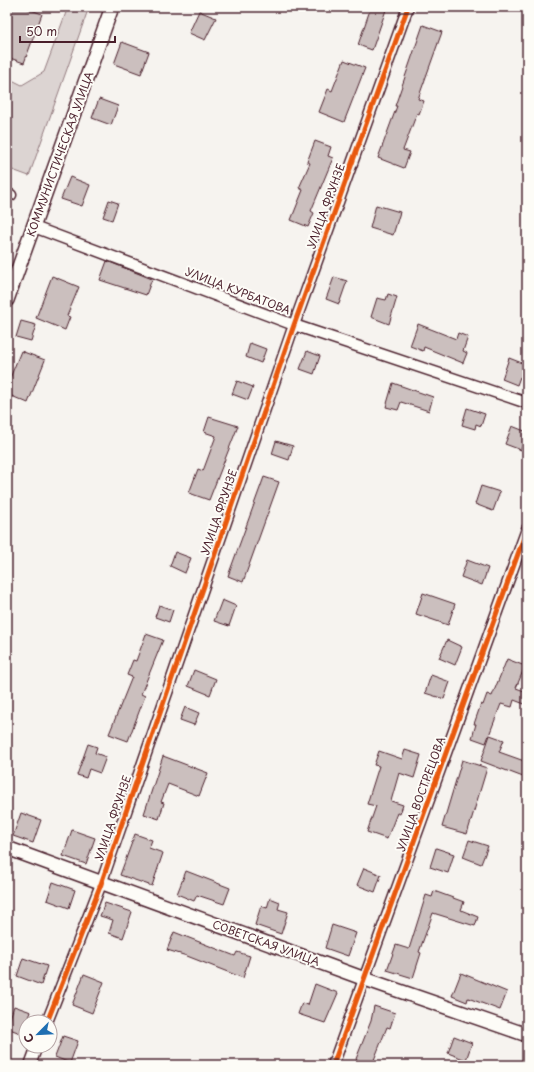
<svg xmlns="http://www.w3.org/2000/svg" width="534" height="1072" font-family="'Playpen Sans',sans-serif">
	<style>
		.green { fill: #dcd4d2; stroke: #937a7e }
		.building { fill: #cbbfbe; stroke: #4a1f2b }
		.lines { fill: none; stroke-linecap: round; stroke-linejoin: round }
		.minor-casing { stroke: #4a1f2b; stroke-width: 13 }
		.tertiary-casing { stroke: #4a1f2b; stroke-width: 16 }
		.minor { stroke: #fdfcf7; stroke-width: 10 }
		.tertiary { stroke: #fdfcf7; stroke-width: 13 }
		.cycleway-casing { stroke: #fdfcf7; stroke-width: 8 }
		.cycleway { stroke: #e8590c; stroke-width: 5 }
		.labels { text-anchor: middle; stroke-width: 4; stroke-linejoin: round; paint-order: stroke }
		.street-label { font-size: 11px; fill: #4a1f2b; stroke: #fdfcf7 }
	</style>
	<rect width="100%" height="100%" fill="#f6f3ef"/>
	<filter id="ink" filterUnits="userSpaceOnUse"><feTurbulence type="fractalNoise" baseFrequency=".025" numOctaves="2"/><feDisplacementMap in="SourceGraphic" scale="8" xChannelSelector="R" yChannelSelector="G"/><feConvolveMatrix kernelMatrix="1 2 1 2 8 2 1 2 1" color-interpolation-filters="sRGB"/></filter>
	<g filter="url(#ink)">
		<!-- green -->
		<path class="green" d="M68 7H89L29 176 7 168V81L10 79 22 85 44 72Z"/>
		<!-- building -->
		<path class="building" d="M7 7H23L42 14 24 63 7 57Z
			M371 7H387L372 50 358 45Z
			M199 11 216 18 205 40 189 33Z
			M423 25 442 32 418 99 424 101 419 114 417 113 403 150 410 152 404 168 378 158 397 106H395Z
			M122 42 149 52 141 74 114 64Z
			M344 60 365 68 344 122 319 112 328 89 332 91Z
			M99 99 118 106 111 125 92 118Z
			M315 141 331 147 328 156 333 158 311 211 314 213 308 227 291 220 303 190 299 188 310 163 307 162Z
			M70 177 90 185 82 206 61 199Z
			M109 200 118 203 112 220 103 217Z
			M376 205 400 212 393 235 370 228Z
			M107 261 152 279 146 295 100 280Z
			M52 276 79 287 67 316 70 317 65 330 36 318Z
			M334 277 347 281 339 304 326 299Z
			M388 294 397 297 389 324 371 317 377 298 386 300Z
			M21 321 36 325 31 341 16 337Z
			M418 324 456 339 458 333 468 337 463 351 467 353 463 363 424 347 423 351 410 346Z
			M250 343 266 349 261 363 246 357Z
			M21 351 45 360 28 403 7 394V377L10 378Z
			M307 351 320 356 314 374 300 369Z
			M509 358 527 365V380L520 377 517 385 502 379Z
			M237 381 253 387 248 400 232 394Z
			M393 383 433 397 429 411 401 402 398 410 386 407Z
			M467 408 485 414 481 426 476 424 475 429 462 425Z
			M209 417 238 426 209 500 189 493 198 469 203 471 216 436 204 432Z
			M512 426 527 432 521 450 505 444Z
			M276 441 293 446 289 460 272 454Z
			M264 477 279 482 243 582 228 576Z
			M481 486 500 492 493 511 475 504Z
			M175 552 191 558 185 573 170 566Z
			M467 560 488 568 482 585 461 577Z
			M423 593 455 604 448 625 416 614Z
			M222 600 236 606 229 626 214 621Z
			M159 605 173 610 169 622 155 617Z
			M146 634 163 640 141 694 145 696 128 741 109 734 132 677 127 675 133 660 136 661Z
			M447 640 462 647 455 665 439 658Z
			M507 659 525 666 516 688 527 692V705L514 700 512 707 501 704 486 743 472 738 476 724H474L481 704 483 705 487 694 492 696Z
			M194 670 216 679 210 695 188 686Z
			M431 675 450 682 444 699 425 693Z
			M185 707 199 713 194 725 180 720Z
			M490 735 504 740 499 752 527 762 523 777 481 761Z
			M88 744 97 747 95 753 106 757 100 773 89 769 86 778 77 775Z
			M405 750 421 755 414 778 399 773 391 801 403 805 400 814 397 813 387 839 367 832 376 806 367 804 379 766 374 765 379 751 402 759Z
			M163 756 208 773 199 796 168 784 161 802 164 803 159 819 144 814Z
			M462 760 487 768 467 834 442 827Z
			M21 813 41 820 33 843 13 836Z
			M72 830 95 838 86 864 63 856Z
			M135 834 152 840 149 848 163 853 152 886 120 875Z
			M469 840 488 846 481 864 463 857Z
			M436 848 454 854 448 873 430 867Z
			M364 868 381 875 375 892 357 885Z
			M186 871 230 888 224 904 197 895 194 901 177 894Z
			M53 882 75 890 69 908 47 900Z
			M434 891 464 902 461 910 478 917 475 926 433 913 419 952 421 953 413 978 387 970 396 945 409 949 426 895 432 897Z
			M270 898 280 902 278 909 288 912 281 934 255 925 261 906 267 908Z
			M105 903 132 912 123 938 109 933 113 920 100 916Z
			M332 925 356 933 348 956 325 948Z
			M174 932 235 956 237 952 250 956 243 978 187 956 167 950Z
			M23 958 47 966 41 985 17 976Z
			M461 973 507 992 500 1010 468 998 467 1002 452 996Z
			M84 974 104 982 92 1013 72 1005Z
			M315 984 338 993 325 1023 298 1014 302 1003 308 1005Z
			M14 1006 31 1012 23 1034 7 1028Z
			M374 1006 395 1013 390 1028 387 1027 372 1065H370L356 1059 371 1021Z
			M63 1036 78 1041 70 1063 55 1057Z
			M454 1036 472 1043 466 1060 448 1053Z"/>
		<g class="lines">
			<!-- minor casing -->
			<g class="minor-casing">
				<path id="minor" d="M7 194 11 195
					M34 227 294 325 527 403
					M47 1022 101 884 294 325 408 7
					M30 1065 37 1046
					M333 1065 527 529"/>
			</g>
			<!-- tertiary casing -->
			<g class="tertiary-casing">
				<path id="tertiary" d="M7 300 112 7
					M7 848 365 979 527 1035"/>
			</g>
			<!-- minor -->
			<use href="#minor" class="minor"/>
			<!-- tertiary -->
			<use href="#tertiary" class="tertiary"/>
			<!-- cycleway casing -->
			<g class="cycleway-casing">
				<path id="cycleway" d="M47 1022 101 884 294 325 408 7
					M333 1065 527 529"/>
			</g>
			<!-- cycleway -->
			<use href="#cycleway" class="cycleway"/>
		</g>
	</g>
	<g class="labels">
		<!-- street labels -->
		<g class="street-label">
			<text transform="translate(60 154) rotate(-70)" y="4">КОММУНИСТИЧЕСКАЯ УЛИЦА</text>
			<text transform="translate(326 206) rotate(-70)" y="4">УЛИЦА ФРУНЗЕ</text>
			<text transform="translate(238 291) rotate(21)" y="4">УЛИЦА КУРБАТОВА</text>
			<text transform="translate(219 512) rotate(-71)" y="4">УЛИЦА ФРУНЗЕ</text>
			<text transform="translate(421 794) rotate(-70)" y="4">УЛИЦА ВОСТРЕЦОВА</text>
			<text transform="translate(113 818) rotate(-71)" y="4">УЛИЦА ФРУНЗЕ</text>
			<text transform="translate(266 943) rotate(20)" y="4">СОВЕТСКАЯ УЛИЦА</text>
		</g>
	</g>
	<!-- margin -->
	<rect width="534" height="1072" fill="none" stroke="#fdfcf7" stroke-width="24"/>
	<rect x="12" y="12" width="510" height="1048" fill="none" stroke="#4a1f2b" stroke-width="1.5" filter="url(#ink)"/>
	<!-- north arrow -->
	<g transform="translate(38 1034) rotate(246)"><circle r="19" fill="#fdfcf7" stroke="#b5a4a5"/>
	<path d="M0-3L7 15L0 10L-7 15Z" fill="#1f6fb2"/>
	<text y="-6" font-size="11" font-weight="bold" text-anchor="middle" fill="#4a1f2b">С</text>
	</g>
	<!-- scale -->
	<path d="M20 36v6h95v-6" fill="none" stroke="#4a1f2b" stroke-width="2"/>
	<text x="26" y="36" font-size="12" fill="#4a1f2b" stroke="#fdfcf7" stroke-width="3" paint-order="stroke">50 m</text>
</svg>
